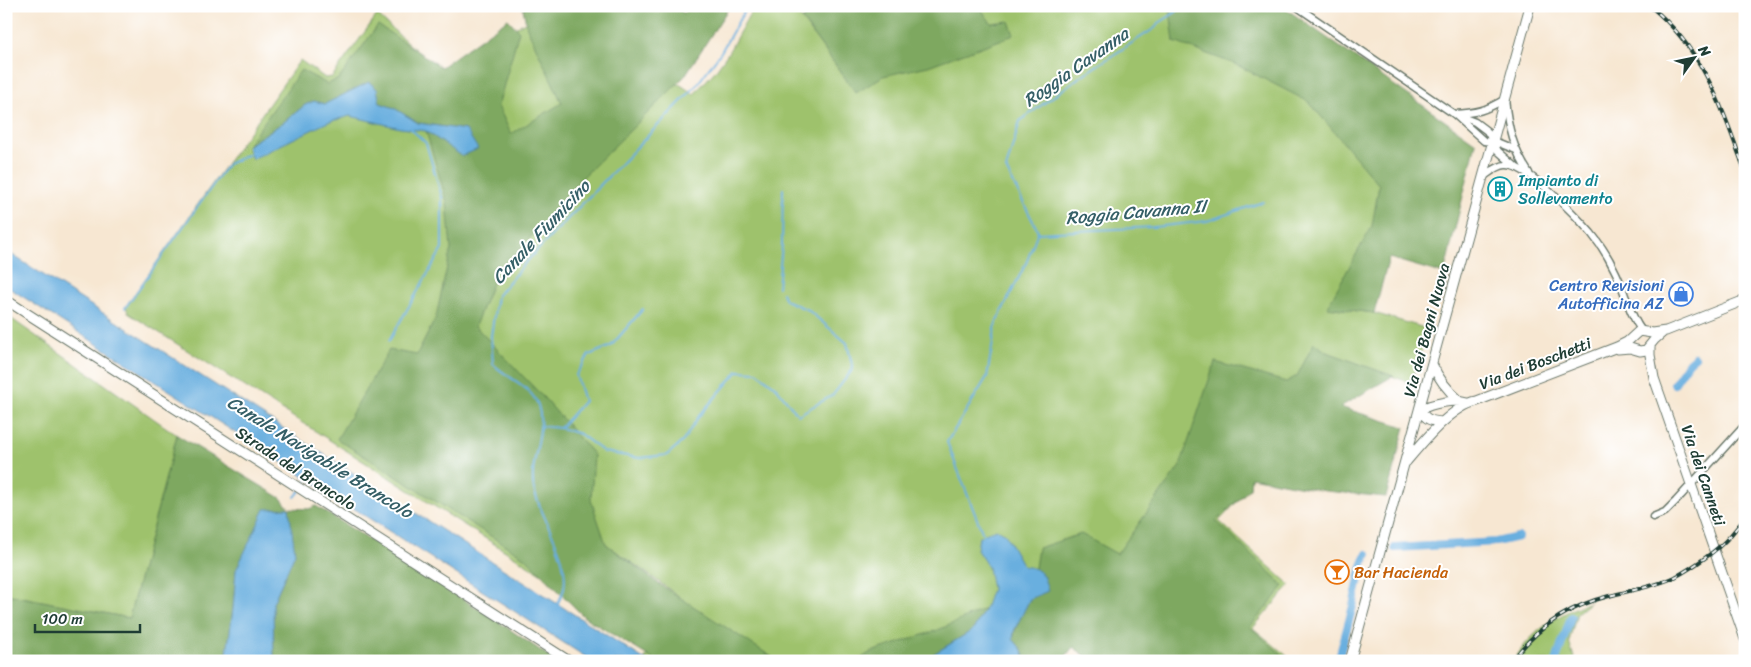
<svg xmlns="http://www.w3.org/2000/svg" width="1751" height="667" font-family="Sriracha,sans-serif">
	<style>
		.green { fill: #9ec26c; stroke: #5e8050 }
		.forest { fill: #7ea860; stroke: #4e724a }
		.water { fill: #69afdf; stroke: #44768a }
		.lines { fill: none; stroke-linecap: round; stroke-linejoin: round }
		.stream { stroke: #69afdf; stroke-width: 2 }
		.canal { stroke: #69afdf; stroke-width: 8 }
		.street-casing { stroke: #6b786b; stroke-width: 9 }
		.secondary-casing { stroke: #6b786b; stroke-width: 11 }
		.street { stroke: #fff; stroke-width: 6 }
		.secondary { stroke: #fff; stroke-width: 9 }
		.rail-casing { stroke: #1f3d34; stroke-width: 4 }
		.rail { stroke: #fff; stroke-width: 2; stroke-dasharray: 5.5; stroke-linecap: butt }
		.labels { text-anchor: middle; stroke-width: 4; stroke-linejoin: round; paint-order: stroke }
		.culture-label { font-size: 16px; fill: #0d838f; stroke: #fff; text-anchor: start }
		.shop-label { font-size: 16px; fill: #366cbe; stroke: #fff; text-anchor: end }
		.street-label { font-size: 16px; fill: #1f3d34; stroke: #fff }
		.food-label { font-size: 16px; fill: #c56008; stroke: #fff; text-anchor: start }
		.water-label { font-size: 18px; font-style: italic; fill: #355f67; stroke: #fff }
	</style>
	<rect width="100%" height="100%" fill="#fff"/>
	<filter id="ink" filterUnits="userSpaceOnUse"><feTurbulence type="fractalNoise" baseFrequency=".02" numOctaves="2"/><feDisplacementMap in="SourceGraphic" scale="10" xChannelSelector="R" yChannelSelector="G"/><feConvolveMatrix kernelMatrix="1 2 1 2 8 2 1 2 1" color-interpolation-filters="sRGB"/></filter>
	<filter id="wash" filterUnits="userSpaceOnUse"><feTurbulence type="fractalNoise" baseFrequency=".0096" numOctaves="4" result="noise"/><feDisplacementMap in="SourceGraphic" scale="20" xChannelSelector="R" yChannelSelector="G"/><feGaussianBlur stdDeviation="1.12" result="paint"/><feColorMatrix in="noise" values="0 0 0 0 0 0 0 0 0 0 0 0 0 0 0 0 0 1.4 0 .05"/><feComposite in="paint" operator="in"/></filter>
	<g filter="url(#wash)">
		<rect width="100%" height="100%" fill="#f7e7d2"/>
		<!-- green -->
		<path class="green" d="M551 6 584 104 679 84 694 94 716 70 728 53 754 6H792L843 75 917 6H1267L1411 151 1334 308 1374 313 1428 329 1411 383 1329 353 1319 347 1251 477 1250 488 1219 521 1290 585 1253 628 1293 661H1113L1076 636 1048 661H650L645 658 680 597 606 544 545 576 128 313 126 306 300 60 325 78 332 77 377 15 441 73Z
			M6 315 177 435 129 618 6 594Z
			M1590 602 1577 613 1569 641 1575 661H1514C1529 632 1560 613 1590 602Z"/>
		<!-- forest -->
		<path class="forest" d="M528 6H677L683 13 692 6H730L684 77 578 182 493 281 475 326 545 399 594 455 591 500 606 544 659 584 778 661H656L584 617 527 559 337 439 389 350 417 355 436 317 451 249 447 202 426 131 441 140 466 130 418 123 394 108 379 103 377 89 369 82 325 104 314 101 305 105 284 122 247 146 301 70 327 84 339 79 378 25 441 67 508 19 519 31 498 106 511 134 562 103 527 28 523 9Z
			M817 6H979L991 23 1009 21 1014 35 928 66 883 76 856 93 802 19Z
			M1176 6H1282L1476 143 1444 274 1389 258 1374 313 1327 307 1372 226 1379 185 1309 102 1235 64 1174 42 1170 10Z
			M1314 343 1327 352 1393 376 1340 407 1405 427 1386 497 1325 491 1251 477 1250 488 1216 521 1284 586 1250 627 1289 661H1093L1073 647 1062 661H1026L1022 650 1013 639C1017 617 1032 596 1044 577L1035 568 1038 548 1081 534 1117 554 1180 466 1215 362 1286 382 1297 376Z
			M177 435 281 498 289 508 309 509 316 506 496 620 556 661H274L273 603 295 553 236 570 233 609 226 661H6V594L129 618Z
			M985 609 973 630 922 661H857L871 652 938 630Z"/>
		<!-- water -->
		<path class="water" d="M369 82 377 89 380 103 394 108 418 123 466 130 478 149 462 156 426 131 400 128 350 116 328 122 252 159 247 146 284 122 305 105 314 101 325 104Z
			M6 251 647 661H592L6 286Z
			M289 508 295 553 273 603 274 661H226L233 609 236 570 265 509Z
			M996 529 1005 534 1023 566C1042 569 1043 573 1048 591L1030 599 1014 631 1013 639 1022 650 1026 661H990L986 654 973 661H922L973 630 985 609 992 589 988 567 977 550 979 537Z"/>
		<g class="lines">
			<!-- stream -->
			<path class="stream" d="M1176 12 1181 6
				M1037 233 1154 227 1207 221 1263 202
				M778 287 782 245 783 189
				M125 308 228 164 251 153
				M389 341 442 249V197L426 143 411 129
				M540 426 560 428 580 434 604 452 639 458 667 455 683 441 699 416 738 371 757 372 775 386 798 415 833 395 853 369 847 343 808 310 785 300 782 293
				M561 427 584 401 576 375 589 355 611 346 643 309
				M302 487 308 479
				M295 497 300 491
				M984 537 947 442 987 377 996 323 1027 261 1038 231 1006 169 1020 121 1081 76 1155 28 1159 23 1176 12 1171 7
				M557 605C559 600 563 594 564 588 570 557 541 519 534 489 528 462 547 433 538 405 531 386 507 378 493 364L491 336 497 296 525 263 696 86 721 52 747 6"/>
			<!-- canal -->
			<path class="canal" d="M1674 384 1689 362 1695 357
				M1395 548 1496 542 1518 537
				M1338 661 1353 606 1362 566 1367 554
				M1556 661 1571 617"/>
		</g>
	</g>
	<g filter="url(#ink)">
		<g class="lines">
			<!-- street casing -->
			<g class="street-casing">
				<path id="street" d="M1296 6 1454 114 1484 141 1499 143 1516 150
					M1454 114C1476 113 1485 111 1505 99 1508 128 1513 149 1529 173
					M1457 115 1475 122 1487 131 1498 151 1515 166
					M1483 177C1489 173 1498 165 1506 165 1527 164 1578 218 1591 233 1600 244 1608 256 1614 269 1625 289 1628 313 1642 331
					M1653 517 1665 512 1676 501 1745 425"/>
			</g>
			<!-- secondary casing -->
			<g class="secondary-casing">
				<path id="secondary" d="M6 300 569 661
					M1650 346V355L1654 378 1745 639
					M1618 349 1630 348 1640 351 1646 350 1655 339 1663 332
					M1432 364C1439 380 1447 390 1460 401
					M1420 410C1432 403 1454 399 1468 403
					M1420 410C1426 420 1431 421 1442 422
					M1406 462C1423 442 1452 406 1477 401L1617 347 1627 342 1639 331 1652 333 1666 331 1745 300
					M1350 661 1530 6"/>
			</g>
			<!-- street -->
			<use href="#street" class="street"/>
			<!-- secondary -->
			<use href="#secondary" class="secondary"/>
			<!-- rail casing -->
			<g class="rail-casing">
				<path id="rail" d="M1650 6C1704 50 1722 108 1745 171
					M1512 661C1536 628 1569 606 1609 596 1631 590 1654 587 1675 577 1692 568 1718 550 1730 536 1735 530 1740 524 1745 518"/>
			</g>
			<!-- rail -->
			<use href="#rail" class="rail"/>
		</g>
	</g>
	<!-- icons -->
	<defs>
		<g id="building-ring" transform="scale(1.25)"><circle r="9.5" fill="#fff" stroke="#0f9aa8" stroke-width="1.5"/><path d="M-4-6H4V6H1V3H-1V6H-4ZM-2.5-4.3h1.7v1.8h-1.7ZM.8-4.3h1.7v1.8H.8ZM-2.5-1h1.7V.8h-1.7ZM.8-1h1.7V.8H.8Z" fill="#0f9aa8"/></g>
		<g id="shop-ring" transform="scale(1.25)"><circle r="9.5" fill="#fff" stroke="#3f7fe0" stroke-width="1.5"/><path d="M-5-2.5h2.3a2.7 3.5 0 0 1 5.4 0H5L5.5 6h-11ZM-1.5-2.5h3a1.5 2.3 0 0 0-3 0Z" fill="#3f7fe0"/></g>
		<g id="bar-ring" transform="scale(1.25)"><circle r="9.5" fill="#fff" stroke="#e8710a" stroke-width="1.5"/><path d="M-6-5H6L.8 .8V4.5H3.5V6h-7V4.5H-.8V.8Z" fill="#e8710a"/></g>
	</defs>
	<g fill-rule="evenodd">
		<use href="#building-ring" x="1500" y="189"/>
		<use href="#shop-ring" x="1681" y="294"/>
		<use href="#bar-ring" x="1337" y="572"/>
	</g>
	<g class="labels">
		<!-- culture labels -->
		<g class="culture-label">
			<text x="1518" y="186">Impianto di<tspan x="1518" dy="18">Sollevamento</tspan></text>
		</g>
		<!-- shop labels -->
		<g class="shop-label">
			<text x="1664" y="291">Centro Revisioni<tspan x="1664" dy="18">Autofficina AZ</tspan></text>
		</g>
		<!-- street labels -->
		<g class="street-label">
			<text transform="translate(1426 330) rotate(-75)" y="6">Via dei Bagni Nuova</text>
			<text transform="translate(1535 363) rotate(-21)" y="6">Via dei Boschetti</text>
			<text transform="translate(296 468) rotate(33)" y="6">Strada del Brancolo</text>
			<text transform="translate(1704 475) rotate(71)" y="6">Via dei Canneti</text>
		</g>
		<!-- food labels -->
		<g class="food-label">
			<text x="1354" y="578">Bar Hacienda</text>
		</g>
		<!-- water labels -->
		<g class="water-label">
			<text transform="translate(1076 67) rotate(-35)" y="6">Roggia Cavanna</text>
			<text transform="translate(1136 212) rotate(-5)" y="6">Roggia Cavanna II</text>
			<text transform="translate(541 232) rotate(-47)" y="6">Canale Fiumicino</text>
			<text transform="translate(320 457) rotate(32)" y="6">Canale Navigabile Brancolo</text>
		</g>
	</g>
	<!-- margin -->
	<rect width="1751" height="667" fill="none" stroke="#fff" stroke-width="25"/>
	<!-- north arrow -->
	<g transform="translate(1694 58) rotate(57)" stroke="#ffffff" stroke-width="4" paint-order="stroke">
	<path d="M0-4L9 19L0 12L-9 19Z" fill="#1f3d34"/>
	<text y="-8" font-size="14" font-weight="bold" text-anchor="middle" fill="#1f3d34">N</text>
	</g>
	<!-- scale -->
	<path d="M35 624v8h105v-8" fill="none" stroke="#1f3d34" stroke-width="2.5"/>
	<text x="42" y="624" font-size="15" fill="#1f3d34" stroke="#ffffff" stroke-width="4" paint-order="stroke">100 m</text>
</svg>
